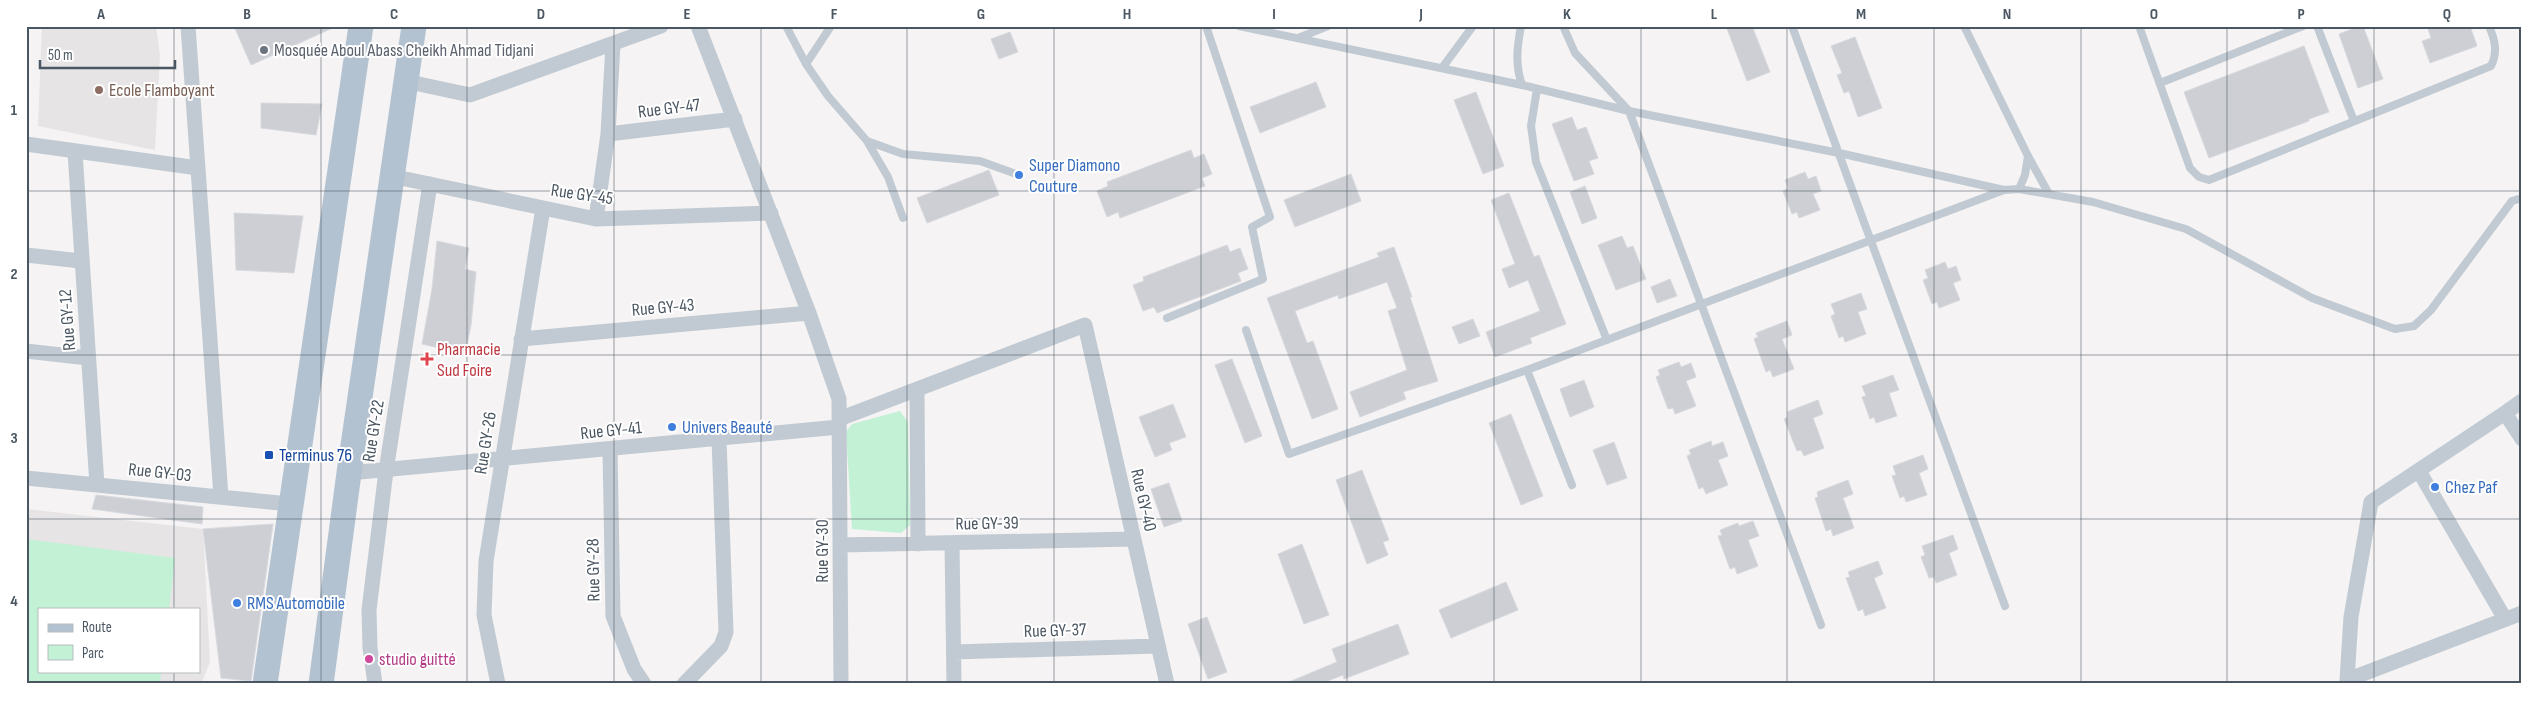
<svg xmlns="http://www.w3.org/2000/svg" width="2548" height="710" font-family="'Sofia Sans Condensed',sans-serif">
	<style>
		.education { fill: #e6e4e5; fill-rule: evenodd }
		.green { fill: #c3f1d5 }
		.building { fill: #cdcfd5; stroke: #d7d9de }
		.lines { fill: none; stroke-linecap: round; stroke-linejoin: round }
		.service { stroke: #c1cad2; stroke-width: 8 }
		.minor { stroke: #c1cad2; stroke-width: 15 }
		.primary { stroke: #b3c2d1; stroke-width: 25 }
		.grid { fill: none; stroke: #4a5661; stroke-width: 1; stroke-opacity: 0.55 }
		.worship-dot { fill: #6b7280; stroke: #fff; stroke-width: 2 }
		.education-dot { fill: #8d6e63; stroke: #fff; stroke-width: 2 }
		.shop-dot { fill: #3f7fe0; stroke: #fff; stroke-width: 2 }
		.health-dot { fill: #e0444e; stroke: #fff; stroke-width: 2 }
		.transit-dot { fill: #1a4fb4; stroke: #fff; stroke-width: 2 }
		.hotel-dot { fill: #d1479c; stroke: #fff; stroke-width: 2 }
		.labels { text-anchor: middle; stroke-width: 4; stroke-linejoin: round; paint-order: stroke }
		.worship-label { font-size: 18px; fill: #5b616d; stroke: #fff; text-anchor: start }
		.education-label { font-size: 18px; fill: #785e54; stroke: #fff; text-anchor: start }
		.street-label { font-size: 18px; fill: #4a5661; stroke: #fff }
		.shop-label { font-size: 18px; fill: #366cbe; stroke: #fff; text-anchor: start }
		.health-label { font-size: 18px; fill: #be3a42; stroke: #fff; text-anchor: start }
		.transit-label { font-size: 18px; fill: #164399; stroke: #fff; text-anchor: start }
		.hotel-label { font-size: 18px; fill: #b23c85; stroke: #fff; text-anchor: start }
		.neatline { fill: none; stroke: #4a5661; stroke-width: 2 }
		.grid-label { font-size: 16px; text-anchor: middle; font-weight: bold; fill: #4a5661 }
	</style>
	<rect width="100%" height="100%" fill="#f5f3f3"/>
	<!-- education -->
	<path class="education" d="M42 26H156L160 55 155 150 38 126Z
		M26 509 203 529 210 662 201 684H26ZM39 609H199V671H39Z"/>
	<!-- green -->
	<path class="green" d="M900 411 908 422 910 525 901 533 852 529 846 432 852 424Z
		M26 539 175 558 169 609H39V671H161L160 684H26Z"/>
	<!-- building -->
	<path class="building" d="M234 26H337L251 65Z
		M1726 26H1752L1770 72 1747 81Z
		M2360 26H2363L2383 79 2358 88 2339 34Z
		M2427 26H2470L2477 46 2430 63 2422 41 2431 38Z
		M1010 32 1018 52 999 59 991 39Z
		M1855 37 1882 108 1858 117 1849 91 1844 93 1837 75 1842 73 1831 46Z
		M2304 46 2329 112 2309 119V121L2209 158 2184 92Z
		M1316 82 1326 107 1260 133 1250 107Z
		M1476 92 1504 166 1483 174 1454 100Z
		M261 103 322 104 316 135 261 128Z
		M1572 117 1577 130 1586 127 1598 158 1589 161 1594 174 1574 181 1552 124Z
		M1191 150 1194 158 1204 154 1212 174 1202 178 1205 186 1120 218 1118 212 1107 217 1097 191 1108 186 1107 182Z
		M989 170 999 195 927 223 917 198Z
		M1805 172 1808 179 1816 176 1821 191 1813 194 1820 210 1799 218 1797 212 1792 214 1783 191 1788 188 1785 180Z
		M1351 174 1361 201 1295 227 1284 200Z
		M1585 186 1597 218 1582 224 1570 192Z
		M1509 193 1534 257 1539 255 1566 324 1530 338 1532 343 1495 357 1486 332 1540 311 1528 280 1509 288 1502 269 1515 264 1491 200Z
		M234 213 303 216 294 273 236 270Z
		M1622 236 1627 248 1633 246 1646 279 1616 290 1598 245Z
		M437 241 469 248 465 269 476 272 471 325 465 354 422 344 432 289Z
		M1227 245 1230 252 1240 248 1248 269 1238 273 1241 281 1157 313 1154 307 1143 311 1133 285 1144 281 1143 277Z
		M1394 247 1412 297H1410L1438 381 1403 392 1406 399 1360 417 1350 392 1407 370 1388 311 1397 308 1387 282 1339 299 1338 295 1295 311 1307 343 1313 341 1338 409 1312 419 1267 298 1379 257 1377 253Z
		M1945 262 1948 269 1956 266 1961 280 1953 283 1960 300 1939 308 1937 302 1932 304 1923 280 1928 278 1925 270Z
		M1670 279 1677 296 1657 303 1651 287Z
		M1861 293 1867 309 1858 312 1866 334 1845 342 1843 336 1839 338 1831 316 1835 314 1831 304Z
		M1473 319 1480 336 1459 344 1452 327Z
		M1787 321 1792 335 1782 339 1794 369 1773 377 1770 370 1766 372 1754 339 1758 337 1756 333Z
		M1232 359 1262 436 1245 443 1215 365Z
		M1679 362 1681 367 1691 363 1696 377 1686 381 1696 406 1675 414 1673 408 1668 409 1656 377 1660 375 1658 370Z
		M1893 375 1899 390 1889 393 1897 416 1876 423 1874 417 1870 419 1862 397 1866 396 1862 386Z
		M1584 380 1594 407 1570 417 1560 389Z
		M1818 400 1823 414 1813 418 1824 448 1804 456 1801 450 1797 451 1784 419 1788 417 1787 412Z
		M1173 404 1186 437 1169 443 1172 450 1155 457 1139 417Z
		M1511 414 1543 496 1521 505 1489 423Z
		M1711 441 1712 446 1723 442 1728 456 1718 460 1728 485 1706 494 1703 487 1699 489 1687 456 1691 454 1689 450Z
		M1614 442 1627 478 1607 485 1593 450Z
		M1923 455 1928 469 1919 473 1927 495 1906 502 1904 496 1900 498 1892 476 1896 475 1893 466Z
		M1362 470 1389 540 1383 542 1388 555 1367 564 1336 480Z
		M1848 480 1853 494 1843 498 1854 528 1833 536 1831 529 1826 531 1815 498 1818 497 1817 492Z
		M1169 483 1182 521 1164 527 1151 489Z
		M96 495 203 507 202 524 92 509Z
		M1753 521 1759 536 1748 540 1758 566 1737 574 1735 567 1730 569 1718 536 1722 535 1720 530 1738 523 1739 526Z
		M273 524 251 681 221 678 203 529Z
		M1953 535 1958 549 1949 553 1957 575 1936 583 1934 577 1929 578 1921 557 1925 555 1922 546Z
		M1302 544 1329 615 1304 624 1278 554Z
		M1878 561 1883 574 1874 578 1886 608 1865 616 1863 609 1858 611 1846 578 1850 577 1848 572Z
		M1506 582 1518 610 1451 638 1439 610Z
		M1207 617 1227 672 1208 679 1188 624Z
		M1398 624 1409 654 1344 679 1343 675 1320 684H1284L1337 662 1332 649Z"/>
	<g class="lines">
		<!-- service -->
		<path class="service" d="M786 26 806 64 828 96 867 141 903 154 980 161 1019 175
			M1239 26 1522 85 1629 111 1839 153 2004 190 2019 189 2093 202 2186 229 2312 298 2395 329 2414 326 2431 310 2512 201 2522 198
			M1521 26C1517 47 1515 65 1522 85
			M1563 26 1575 53 1629 111 1821 625
			M1792 26 2005 606
			M1964 26 2028 156 2049 194
			M2139 26 2190 168 2199 177 2209 180 2491 66C2498 52 2495 40 2489 26
			M2317 26 2354 121
			M1298 38 1328 26
			M806 64 831 26
			M1442 68 1473 26
			M2160 83 2303 26
			M1537 89 1531 126 1536 162 1607 340
			M867 141 888 177 903 218
			M2019 189 2025 175 2028 156
			M1167 318 1263 279 1252 227 1270 217 1206 26
			M1246 330 1289 454 1527 370 2004 190
			M1527 370 1572 485"/>
		<!-- minor -->
		<path class="minor" d="M188 26 221 497
			M698 26 809 313 839 399 841 684
			M405 81 470 95 661 26
			M608 134 735 119
			M26 144 198 168
			M75 152 97 485
			M391 176 596 219 771 213
			M596 219 608 134 613 44
			M26 255 81 261
			M521 339 809 313
			M26 351 88 358
			M917 389 918 544
			M2505 413 2522 401
			M839 419 1085 325 1167 684
			M610 449 613 616 634 669 644 684
			M2419 471 2505 619
			M349 473 839 427
			M26 478 290 504
			M952 543 954 684
			M840 545 1134 539
			M954 652 1158 646
			M2347 680 2351 617 2371 502 2505 413 2522 439
			M375 684 370 648 369 610 386 471 430 184
			M498 684 484 615 486 561 543 208
			M684 684 721 646 726 632 719 439
			M2347 684V680L2522 613"/>
		<!-- primary -->
		<path class="primary" d="M265 684 361 26
			M321 684 349 473 414 26"/>
	</g>
	<!-- grid -->
	<path class="grid" d="M174 26V609M321 26V684M467 26V684M614 26V684M761 26V684M907 26V684M1054 26V684M1201 26V684M1347 26V684M1494 26V684M1641 26V684M1787 26V684M1934 26V684M2081 26V684M2227 26V684M2374 26V684M26 191H2522M26 355H2522M26 519H2522M174 671V684"/>
	<!-- markers -->
	<circle class="worship-dot" cx="264" cy="50" r="5"/>
	<circle class="education-dot" cx="99" cy="90" r="5"/>
	<g class="shop-dot">
		<circle cx="1019" cy="175" r="5"/>
		<circle cx="672" cy="427" r="5"/>
		<circle cx="2435" cy="487" r="5"/>
		<circle cx="237" cy="603" r="5"/>
	</g>
	<path class="health-dot" d="M424.5 351.5h5v5h5v5h-5v5h-5v-5h-5v-5h5z"/>
	<rect class="transit-dot" x="264" y="450" width="10" height="10" rx="2.5"/>
	<circle class="hotel-dot" cx="369" cy="659" r="5"/>
	<g class="labels">
		<!-- worship labels -->
		<g class="worship-label">
			<text x="274" y="56">Mosquée Aboul Abass Cheikh Ahmad Tidjani</text>
		</g>
		<!-- education labels -->
		<g class="education-label">
			<text x="109" y="96">Ecole Flamboyant</text>
		</g>
		<!-- street labels -->
		<g class="street-label">
			<text transform="translate(669 108) rotate(-7)" y="6">Rue GY-47</text>
			<text transform="translate(582 194) rotate(8)" y="6">Rue GY-45</text>
			<text transform="translate(663 307) rotate(-5)" y="6">Rue GY-43</text>
			<text transform="translate(67 320) rotate(-94)" y="6">Rue GY-12</text>
			<text transform="translate(611 430) rotate(-6)" y="6">Rue GY-41</text>
			<text transform="translate(373 431) rotate(-81)" y="6">Rue GY-22</text>
			<text transform="translate(485 443) rotate(-81)" y="6">Rue GY-26</text>
			<text transform="translate(160 472) rotate(6)" y="6">Rue GY-03</text>
			<text transform="translate(1144 500) rotate(77)" y="6">Rue GY-40</text>
			<text transform="translate(987 523) rotate(-1)" y="6">Rue GY-39</text>
			<text transform="translate(822 551) rotate(-90)" y="6">Rue GY-30</text>
			<text transform="translate(593 570) rotate(-91)" y="6">Rue GY-28</text>
			<text transform="translate(1055 630) rotate(-2)" y="6">Rue GY-37</text>
		</g>
		<!-- shop labels -->
		<g class="shop-label">
			<text x="1029" y="171">Super Diamono<tspan x="1029" dy="21">Couture</tspan></text>
			<text x="682" y="433">Univers Beauté</text>
			<text x="2445" y="493">Chez Paf</text>
			<text x="247" y="609">RMS Automobile</text>
		</g>
		<!-- health labels -->
		<g class="health-label">
			<text x="437" y="355">Pharmacie<tspan x="437" dy="21">Sud Foire</tspan></text>
		</g>
		<!-- transit labels -->
		<g class="transit-label">
			<text x="279" y="461">Terminus 76</text>
		</g>
		<!-- hotel labels -->
		<g class="hotel-label">
			<text x="379" y="665">studio guitté</text>
		</g>
	</g>
	<!-- border -->
	<rect width="2548" height="710" fill="none" stroke="#ffffff" stroke-width="55"/>
	<!-- legend -->
	<rect x="38" y="608" width="162" height="65" fill="#ffffff" stroke="#b7bbc0"/>
	<rect x="48" y="624" width="25" height="8" fill="#b3c2d1" stroke="#b7bbc0"/>
	<text x="82" y="632" font-size="15" fill="#4a5661">Route</text>
	<rect x="48" y="645" width="25" height="15" fill="#c3f1d5" stroke="#b7bbc0"/>
	<text x="82" y="658" font-size="15" fill="#4a5661">Parc</text>
	<!-- scale -->
	<path d="M40 60v8h135v-8" fill="none" stroke="#4a5661" stroke-width="2.5"/>
	<text x="48" y="60" font-size="15" fill="#4a5661" stroke="#ffffff" stroke-width="4" paint-order="stroke">50 m</text>
	<rect x="28" y="28" width="2492" height="654" class="neatline"/>
	<g class="grid-label">
		<text x="101" y="19">A</text>
		<text x="247" y="19">B</text>
		<text x="394" y="19">C</text>
		<text x="541" y="19">D</text>
		<text x="687" y="19">E</text>
		<text x="834" y="19">F</text>
		<text x="981" y="19">G</text>
		<text x="1127" y="19">H</text>
		<text x="1274" y="19">I</text>
		<text x="1421" y="19">J</text>
		<text x="1567" y="19">K</text>
		<text x="1714" y="19">L</text>
		<text x="1861" y="19">M</text>
		<text x="2007" y="19">N</text>
		<text x="2154" y="19">O</text>
		<text x="2301" y="19">P</text>
		<text x="2447" y="19">Q</text>
		<text x="14" y="115">1</text>
		<text x="14" y="279">2</text>
		<text x="14" y="443">3</text>
		<text x="14" y="606">4</text>
	</g>
</svg>
